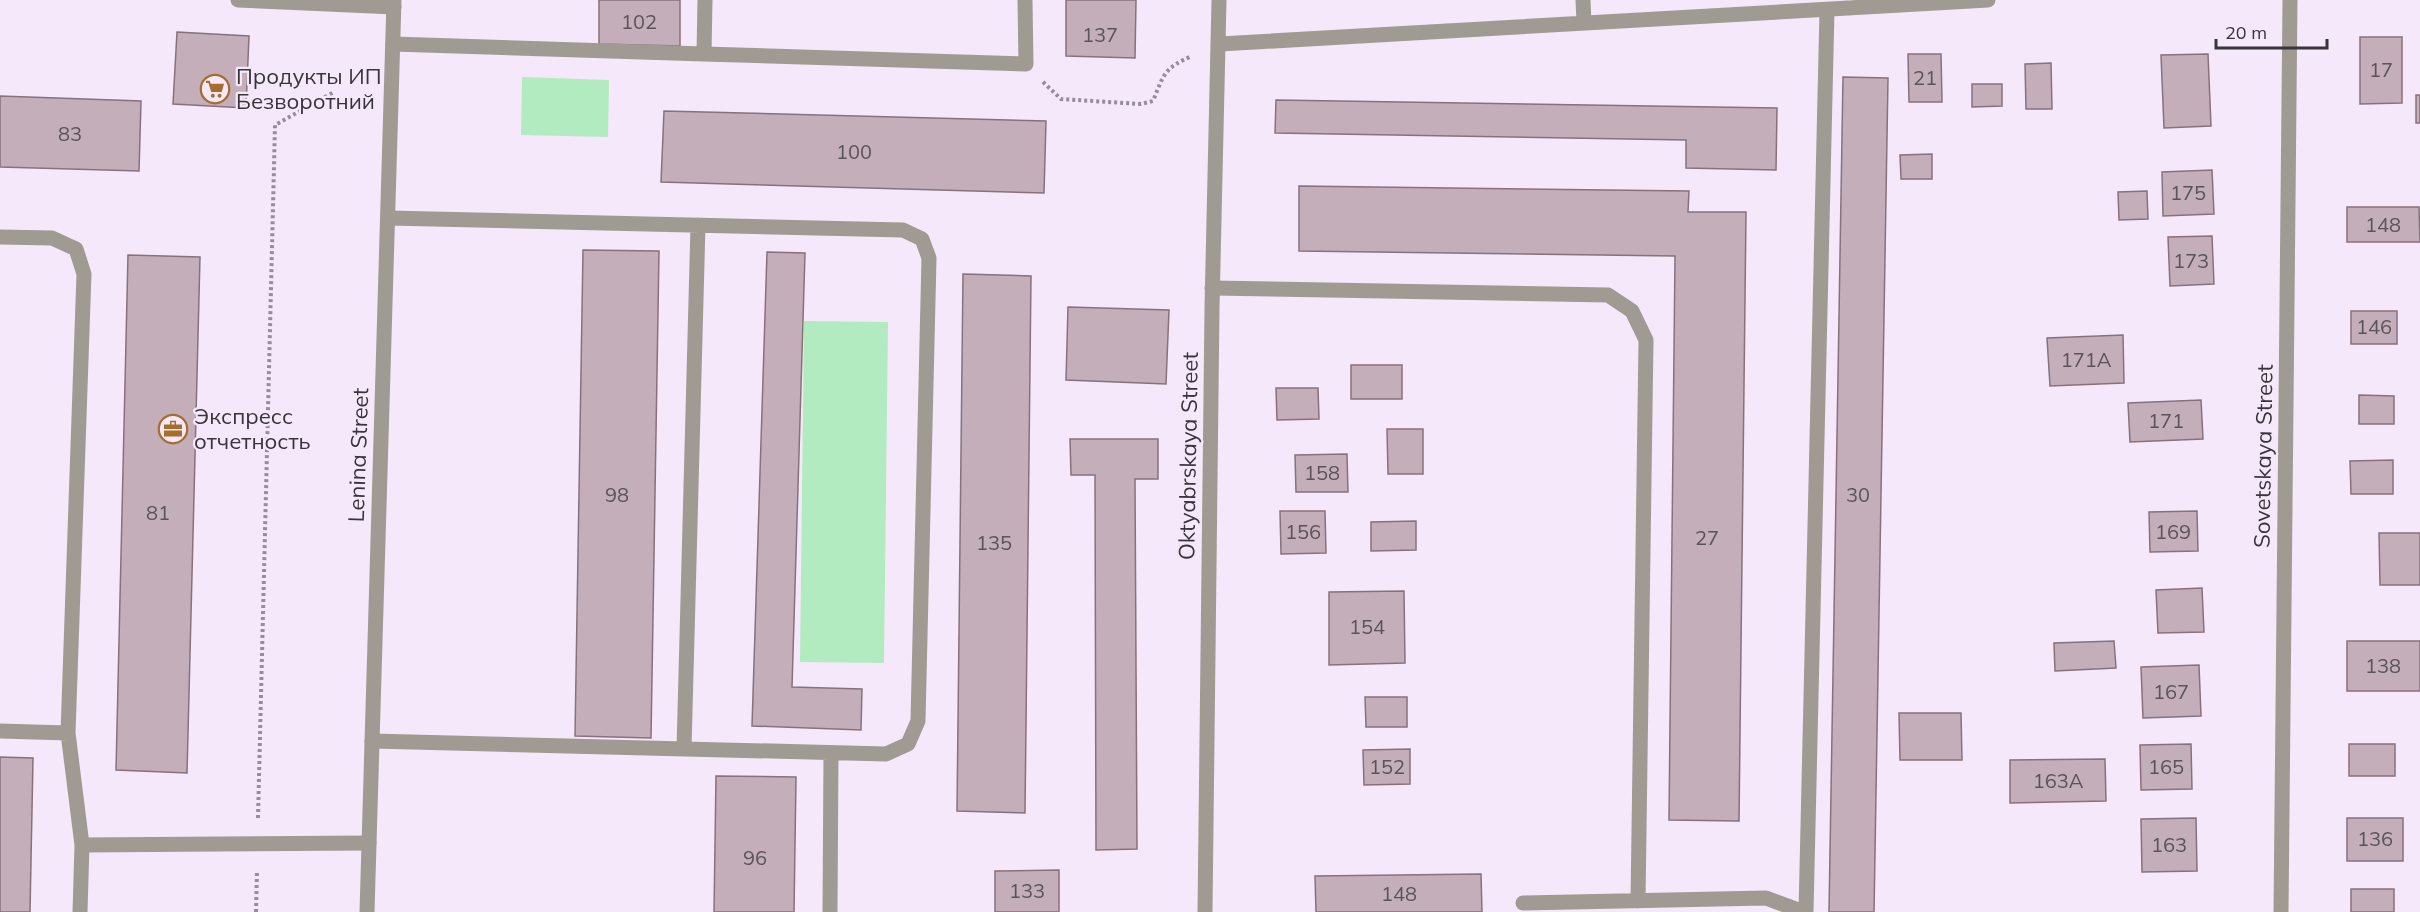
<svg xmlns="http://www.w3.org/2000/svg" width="2420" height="912" font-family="Mulish,sans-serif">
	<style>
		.green { fill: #b1ebbf }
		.building { fill: #c4aeb9; stroke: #86727c; stroke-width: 1.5 }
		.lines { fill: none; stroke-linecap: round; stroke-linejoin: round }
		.path { stroke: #968d9a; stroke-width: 4; stroke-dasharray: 3 3; stroke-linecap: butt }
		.service { stroke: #a19a93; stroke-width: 15 }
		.minor { stroke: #a19a93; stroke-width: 15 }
		.tertiary { stroke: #a19a93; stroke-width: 15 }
		.labels { text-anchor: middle; stroke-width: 4.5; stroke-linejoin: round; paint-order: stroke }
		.number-label { font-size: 20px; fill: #5c525a }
		.poi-label { font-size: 22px; fill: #39343b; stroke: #f5e8fb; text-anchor: start }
		.street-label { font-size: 22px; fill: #39343b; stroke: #f5e8fb }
	</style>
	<rect width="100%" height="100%" fill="#f5e8fb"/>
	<!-- green -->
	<path class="green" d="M522 77 609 80 608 137 521 135Z
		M804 321 888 322 884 663 800 662Z"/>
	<!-- building -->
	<path class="building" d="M599 0H680V46L599 44Z
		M1066 0H1136L1135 58 1066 56Z
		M177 32 249 36 246 108 173 104Z
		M2360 37H2402V103L2360 104Z
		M1908 54H1941L1942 102H1909Z
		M2208 54 2211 126 2164 128 2161 55Z
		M2051 63 2052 109H2026L2025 64Z
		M1843 77 1888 78 1874 912H1829Z
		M1972 84H2002V106L1972 107Z
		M2416 95H2420V123H2416Z
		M0 96 141 101 139 171 0 167Z
		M1276 100 1777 108 1776 170 1686 168V140L1275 133Z
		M664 111 1046 121 1044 193 661 182Z
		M1932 154V179H1901L1900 155Z
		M2212 170 2214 214 2163 216 2162 172Z
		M1299 186 1689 191 1688 212H1746L1739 821 1669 820 1675 256 1299 251Z
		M2147 191 2148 219 2119 220 2118 192Z
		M2347 207H2419L2420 242H2347Z
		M2212 236 2214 284 2170 286 2168 237Z
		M583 250 659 251 651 738 575 736Z
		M767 252 805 253 792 687 862 689 861 730 752 726Z
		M128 255 200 257 187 773 116 770Z
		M963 274 1031 276 1025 813 957 811Z
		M1068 307 1169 310 1166 384 1066 380Z
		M2351 311H2397V344H2351Z
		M2123 335 2124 383 2050 386 2047 338Z
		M1351 365H1402V399H1351Z
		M1276 388H1318L1319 419 1277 420Z
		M2359 395 2394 396V424H2359Z
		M2201 400 2203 439 2130 442 2128 403Z
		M1387 429H1423V474H1388Z
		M1070 439H1158V479H1135L1137 849 1096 850 1095 475H1071Z
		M1347 454 1348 492H1296L1295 455Z
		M2393 460V494H2351L2350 461Z
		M1280 511H1325L1326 553 1281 554Z
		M2197 511 2198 551 2150 552 2149 512Z
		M1416 521V550L1371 551V522Z
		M2379 533H2420V585H2380Z
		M2202 588 2204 632 2158 633 2156 590Z
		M1404 591 1405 663 1329 665V592Z
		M2114 641 2116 668 2055 671 2054 643Z
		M2347 641H2420V691H2347Z
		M2199 665 2201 716 2143 718 2141 667Z
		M1365 697H1407V727H1366Z
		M1899 713H1961L1962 760H1900Z
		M2191 744 2192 789 2141 790 2140 745Z
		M2349 744H2395V776H2349Z
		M1410 749V784L1364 785 1363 750Z
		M0 757 33 758 30 912H0Z
		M2105 759 2106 801 2010 803V760Z
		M716 776 796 777 794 912H714Z
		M2196 818 2197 871 2142 872 2141 819Z
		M2347 818H2403V861H2347Z
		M1059 870V912H995V871Z
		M1481 874 1482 912H1316L1315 876Z
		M2351 889H2394V912H2351Z"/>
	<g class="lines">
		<!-- path -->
		<path class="path" d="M1043 82 1061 99 1141 104 1153 101C1164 74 1164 68 1192 56
			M258 818 275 125 334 92
			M256 912 257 871"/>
		<!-- service -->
		<path class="service" d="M705 0 704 54 1026 64 1025 0
			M393 44 704 54
			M0 237 52 238 76 249 84 274 68 733 0 731
			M1212 288 1608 295 1632 311 1646 340 1638 901
			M68 733 82 845
			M372 741 886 754 908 744 918 721 929 258 922 239 903 230 388 218
			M684 749 698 225
			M1523 903 1766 898 1804 912
			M80 912 82 845 369 843
			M830 912 831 753
			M1806 912 1827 10"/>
		<!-- minor -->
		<path class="minor" d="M238 0 394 7
			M1583 0 1584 23
			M1220 44 1988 0
			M1205 912 1212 308 1219 0
			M2281 912 2290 0"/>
		<!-- tertiary -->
		<path class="tertiary" d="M367 912 394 0"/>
	</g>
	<!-- icons -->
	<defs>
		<g id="supermarket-ring" transform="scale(1.5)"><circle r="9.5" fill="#f5e8fb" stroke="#a76d2d" stroke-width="1.5"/><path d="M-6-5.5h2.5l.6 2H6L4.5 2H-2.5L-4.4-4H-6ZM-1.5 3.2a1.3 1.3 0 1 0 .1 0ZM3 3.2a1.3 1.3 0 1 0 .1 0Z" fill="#a76d2d"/></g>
		<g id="office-ring" transform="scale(1.5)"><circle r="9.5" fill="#f5e8fb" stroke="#a76d2d" stroke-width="1.5"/><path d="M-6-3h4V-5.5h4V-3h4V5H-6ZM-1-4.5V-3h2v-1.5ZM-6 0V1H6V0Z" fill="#a76d2d"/></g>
	</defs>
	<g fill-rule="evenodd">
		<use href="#supermarket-ring" x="215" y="89"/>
		<use href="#office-ring" x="173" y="429"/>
	</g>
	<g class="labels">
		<!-- number labels -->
		<g class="number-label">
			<text x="639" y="29">102</text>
			<text x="1100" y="42">137</text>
			<text x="2381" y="77">17</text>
			<text x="1925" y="85">21</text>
			<text x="70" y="141">83</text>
			<text x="854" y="159">100</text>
			<text x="2188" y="200">175</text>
			<text x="2383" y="232">148</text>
			<text x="2191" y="268">173</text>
			<text x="2374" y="334">146</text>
			<text x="2086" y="367">171А</text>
			<text x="2166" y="428">171</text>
			<text x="1322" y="480">158</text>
			<text x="617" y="502">98</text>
			<text x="1858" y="502">30</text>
			<text x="158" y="520">81</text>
			<text x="1303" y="539">156</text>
			<text x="2173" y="539">169</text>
			<text x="1707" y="545">27</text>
			<text x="994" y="550">135</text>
			<text x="1367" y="634">154</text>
			<text x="2383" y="673">138</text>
			<text x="2171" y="699">167</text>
			<text x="1387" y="774">152</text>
			<text x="2166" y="774">165</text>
			<text x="2058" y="788">163А</text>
			<text x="2375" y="846">136</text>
			<text x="2169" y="852">163</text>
			<text x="755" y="865">96</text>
			<text x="1027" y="898">133</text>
			<text x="1399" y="901">148</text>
		</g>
		<!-- poi labels -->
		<g class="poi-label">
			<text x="236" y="84">Продукты ИП<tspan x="236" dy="25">Безворотний</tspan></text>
			<text x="194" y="424">Экспресс<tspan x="194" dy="25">отчетность</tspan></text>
		</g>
		<!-- street labels -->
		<g class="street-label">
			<text transform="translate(358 455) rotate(-88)" y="8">Lenina Street</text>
			<text transform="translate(1188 456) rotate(-89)" y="8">Oktyabrskaya Street</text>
			<text transform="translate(2263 456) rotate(-89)" y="8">Sovetskaya Street</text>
		</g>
	</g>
	<!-- scale -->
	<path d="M2216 39v9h111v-9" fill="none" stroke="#39343b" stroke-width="3"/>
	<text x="2225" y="39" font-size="18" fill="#39343b" stroke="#f5e8fb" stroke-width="4.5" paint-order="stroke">20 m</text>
</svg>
